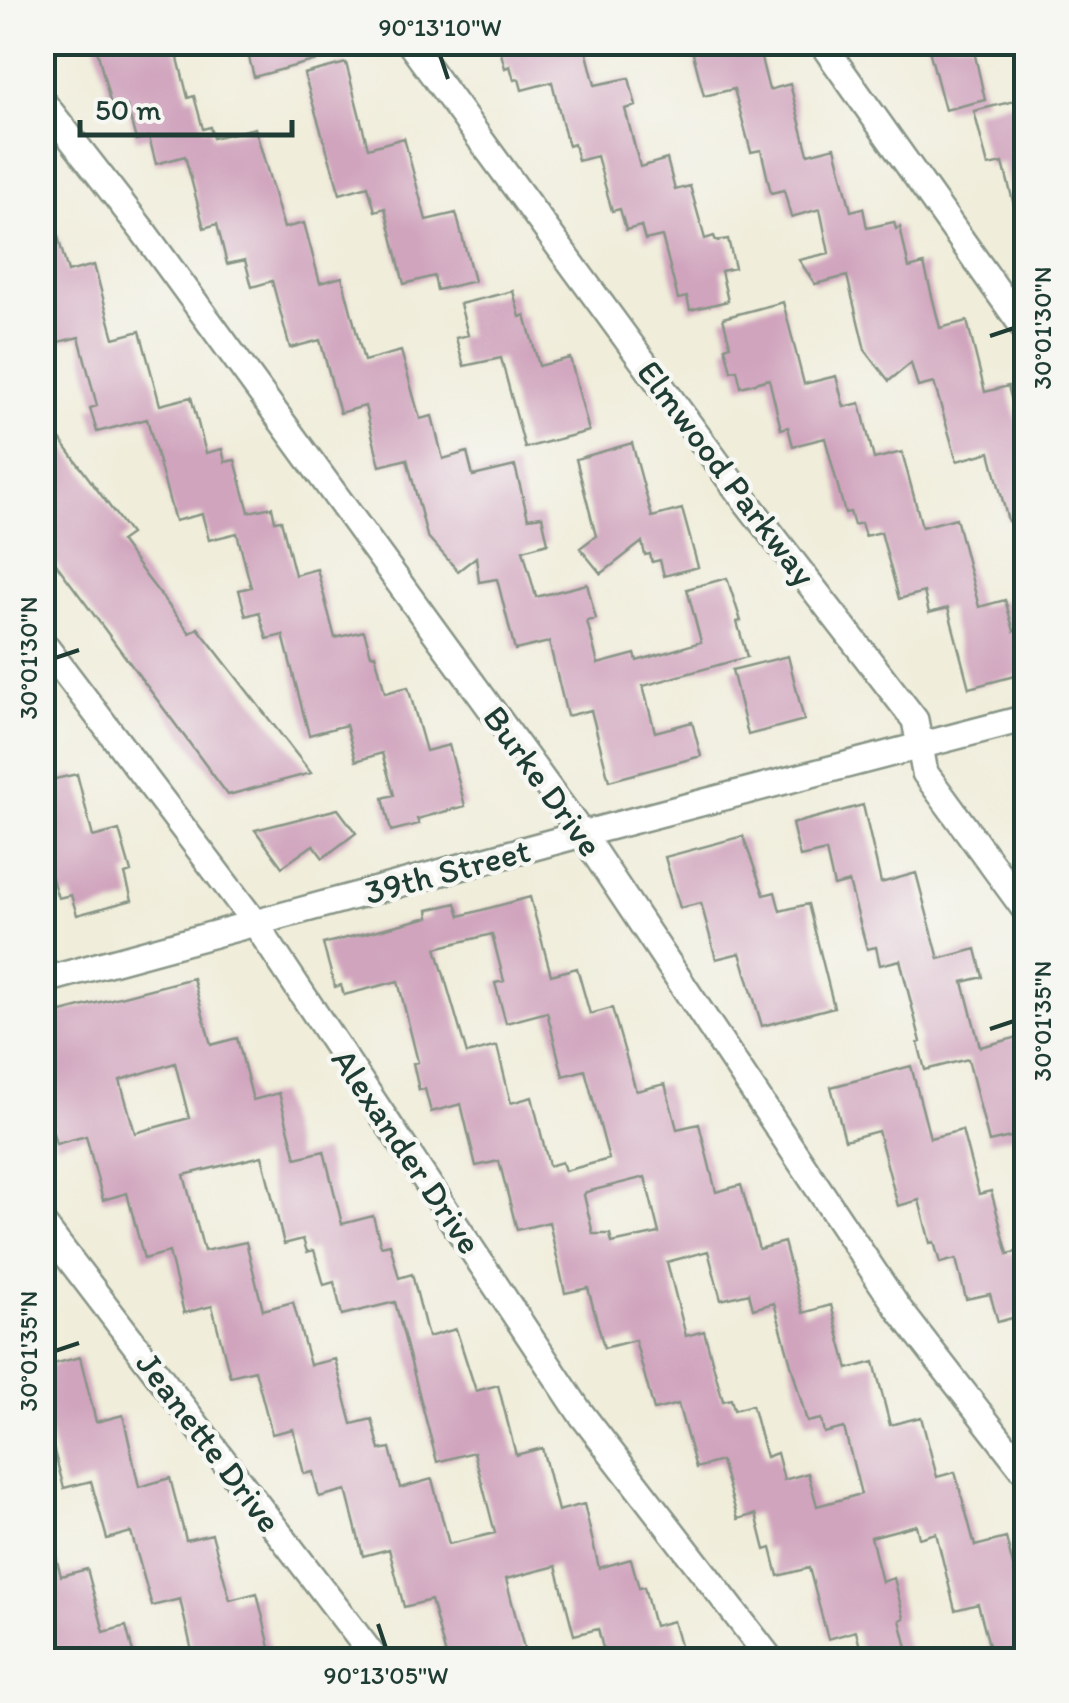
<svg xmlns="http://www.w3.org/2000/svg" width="1069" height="1703" font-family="Itim,sans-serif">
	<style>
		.building { fill: #d0a4bd; fill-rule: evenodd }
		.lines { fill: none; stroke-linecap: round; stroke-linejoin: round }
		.minor-casing { stroke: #889587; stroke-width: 30 }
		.minor { stroke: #fff; stroke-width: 25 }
		.ticks { fill: none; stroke: #1f3d34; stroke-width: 4 }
		.labels { text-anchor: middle; stroke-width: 9; stroke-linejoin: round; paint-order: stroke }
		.street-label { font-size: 35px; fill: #1f3d34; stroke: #f6f6f2 }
		.neatline { fill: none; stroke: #1f3d34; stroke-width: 4 }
		.ticks-label { font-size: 25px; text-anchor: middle; fill: #1f3d34 }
	</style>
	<rect width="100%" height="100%" fill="#f6f6f2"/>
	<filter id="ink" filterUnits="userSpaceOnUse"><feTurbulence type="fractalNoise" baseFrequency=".01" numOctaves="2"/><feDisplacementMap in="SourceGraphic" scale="20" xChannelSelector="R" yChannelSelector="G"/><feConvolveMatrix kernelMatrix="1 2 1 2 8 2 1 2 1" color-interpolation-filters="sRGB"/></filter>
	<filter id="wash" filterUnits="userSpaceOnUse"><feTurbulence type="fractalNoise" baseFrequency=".0048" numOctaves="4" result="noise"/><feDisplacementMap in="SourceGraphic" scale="40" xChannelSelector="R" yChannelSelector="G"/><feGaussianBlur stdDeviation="2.25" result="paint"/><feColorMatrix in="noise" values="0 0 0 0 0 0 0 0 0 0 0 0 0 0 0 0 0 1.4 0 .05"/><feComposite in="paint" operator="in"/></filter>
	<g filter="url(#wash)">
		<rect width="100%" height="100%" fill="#f0edda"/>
		<g id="blocks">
			<!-- building -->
			<path class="building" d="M95 42H174L188 98 194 96 203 129 210 127 213 138 255 128 284 228 304 223 320 283 342 277 364 361 401 351 420 419 432 416 443 459 467 452 473 476 515 466 528 518 542 516 548 543 523 550 536 597 587 584 596 619 587 621 598 664 635 654 637 661 701 642 687 589 727 578 741 621 737 622 747 657 643 686 655 732 692 722 701 756 609 781 591 710 567 716 549 642 515 650 497 579 479 582 476 557 458 571 427 536 407 459 380 466 365 406 340 413 320 340 290 348 272 281 252 287 245 260 227 264 217 224 204 228 185 156 156 164 149 137 136 140 127 106 112 109Z
				M245 42H353L354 50 254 77Z
				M498 42H584L595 85 629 78 636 106 625 109 640 167 667 159 675 190 690 186 705 239 714 236 716 241 728 239 735 268 721 271 728 301 690 310 687 297 678 299 662 236 645 240 641 226 626 230 620 209 612 211 597 156 578 161 574 144 568 146 552 82 522 90 519 79 514 80 510 66 505 68Z
				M690 42H757L769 90 790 84 808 154 835 147 851 211 863 208 867 228 894 222 896 229 900 227 909 268 924 264 940 328 967 321 985 392 1008 386 1026 457V516L1008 521 990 452 957 461 934 383 918 387 911 363 889 381 865 350 847 276 815 284 799 260 829 253 820 209 791 217 784 190 771 193 761 150 751 152 734 89 704 96Z
				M927 42H972L985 100 945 110Z
				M346 63 368 148 404 138 426 220 456 213 474 281 437 290 434 276 404 284 385 208 375 211 368 186 340 194 304 74Z
				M1026 98V223L1019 224 1003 163 988 166 974 111Z
				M49 205 68 272 94 265 114 338 140 331 160 405 191 397 206 453 222 449 225 462 235 460 249 512 272 507 275 521 281 520 295 575 317 569 335 638 364 631 371 655 375 654 385 693 408 687 426 751 449 745 465 806 417 819 419 824 391 831 383 798 394 795 382 753 356 761 346 725 309 735 283 635 267 639 259 612 246 616 239 590 251 587 237 533 209 540 202 514 175 521 147 419 97 432 90 408 97 406 79 337 42 346V206Z
				M513 291 520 317 525 315 539 366 570 358 589 431 525 448 501 358 464 366 456 338 468 335 460 304Z
				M783 302 804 384 836 376 844 407 860 403 874 459 902 452 922 527 956 518 979 607 1005 600 1014 631 1026 628V673L969 688 948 608 929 613 924 592 899 599 881 532 865 536 861 523 854 525 850 512 845 513 825 438 793 446 788 427 781 429 769 379 741 387 737 370 731 371 725 347 730 345 723 318Z
				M42 415 130 534 120 541 149 580 190 633 198 628 311 773 228 795 42 545Z
				M632 443 652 517 682 509 698 567 664 576 660 560 652 562 650 554 645 555 642 542 601 574 580 548 596 536 576 459Z
				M788 656 804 720 748 735 732 670Z
				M77 774 93 837 119 830 131 872 125 874 132 900 77 915 71 895 58 898 42 846V782Z
				M863 805 881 883 916 873 939 959 976 949 983 977 963 982 980 1047 1026 1035V1102L1016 1105 1023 1134 989 1142 968 1059 925 1070 918 1043 921 1042 900 960 880 965 876 947 867 949 849 882 834 886 826 851 800 857 792 824Z
				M338 809 356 833 323 858 313 845 282 867 255 830Z
				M743 836 764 895 775 892 780 911 808 904 834 1007 762 1026 740 953 716 959 701 903 680 908 665 857Z
				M530 897 551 975 577 968 590 1014 612 1008 636 1091 665 1084 677 1129 699 1124 716 1192 741 1185 759 1249 784 1242 803 1313 831 1305 848 1369 874 1362 890 1425 921 1417 937 1477 955 1472 975 1546 1006 1538 1022 1602 1026 1601V1660H993L978 1604 955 1610 936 1533 919 1538 916 1525 871 1537 882 1582 894 1578 904 1618 900 1620 910 1660H863L856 1631 828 1639 809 1568 778 1576 771 1548 765 1550 756 1514 738 1519 721 1461 696 1468 678 1404 654 1410 635 1340 604 1348 588 1288 565 1293 549 1222 517 1230 499 1161 476 1166 461 1104 431 1112 425 1089 419 1090 413 1063 418 1062 398 981 344 995 341 985 335 987 323 944 429 917 428 910 456 903 460 916ZM492 934 504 981 495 983 506 1023 547 1012 563 1076 585 1070 609 1159 565 1171 562 1162 549 1166 532 1097 511 1103 497 1046 467 1054 436 948ZM645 1177 659 1233 612 1243 610 1234H593L584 1195 586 1192ZM708 1251 721 1300 749 1293 753 1309 774 1303 807 1422 821 1419 824 1433 844 1428 861 1494 817 1506 808 1473 784 1480 777 1453 766 1457 752 1405 734 1410 731 1399 723 1401 704 1331 686 1336 667 1262Z
				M193 978 211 1045 237 1038 253 1100 279 1093 296 1158 324 1151 342 1224 373 1216 381 1246 390 1244 399 1278 412 1274 428 1337 456 1329 476 1391 498 1385 516 1455 542 1448 558 1511 584 1504 599 1568 631 1559 639 1588 644 1587 654 1626 673 1621 684 1660H606L598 1629 574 1635 556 1566 506 1579 527 1660H447L431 1600 404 1607 389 1549 363 1556 346 1490 319 1497 313 1472 304 1474 293 1429 272 1434 255 1370 230 1376 212 1306 184 1313 169 1252 144 1259 127 1193 103 1200 86 1136 56 1144 42 1093V1017ZM175 1063 189 1118 135 1133 120 1080ZM262 1156 284 1244 303 1239 307 1252 314 1250 324 1285 334 1282 342 1315 395 1302 437 1462 474 1452 495 1533 449 1544 432 1479 400 1488 390 1448 380 1450 372 1419 352 1424 335 1359 310 1365 293 1302 263 1310 246 1242 204 1251 184 1175Z
				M911 1066 930 1138 962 1130 979 1194 991 1191 1008 1254 1020 1251 1026 1276V1314L998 1322 990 1294 966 1299 956 1259 940 1263 934 1242 930 1243 919 1200 898 1206 878 1131 845 1140 831 1087Z
				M80 1357 96 1422 123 1415 139 1487 170 1478 186 1540 212 1534 230 1600 257 1593 273 1660H194L180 1599 152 1606 131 1532 107 1539 91 1481 64 1488 47 1425 42 1427V1367Z
				M50 1535 61 1576 87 1569 104 1632 126 1626 135 1660H57L51 1637 42 1639V1536Z"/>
		</g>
	</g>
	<g filter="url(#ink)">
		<use href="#blocks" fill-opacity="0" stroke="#889587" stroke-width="2.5"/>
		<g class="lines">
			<!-- minor casing -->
			<g class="minor-casing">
				<path id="minor" d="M409 42 738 491 915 720 925 773 1026 911
					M821 42 1026 331
					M42 101 143 231 582 834 898 1308 1026 1473
					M42 642 255 923 579 1411 771 1660
					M42 981 582 834 1026 718
					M42 1223 376 1660"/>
			</g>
			<!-- minor -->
			<use href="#minor" class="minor"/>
		</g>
	</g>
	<!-- ticks -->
	<path class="ticks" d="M440 55 448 79M990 336 1014 328M55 658 79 650M990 1029 1014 1021M55 1351 79 1343M378 1624 386 1648"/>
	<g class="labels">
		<!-- street labels -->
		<g class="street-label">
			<text transform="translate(727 473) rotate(53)" y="12">Elmwood Parkway</text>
			<text transform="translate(543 781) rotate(54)" y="12">Burke Drive</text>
			<text transform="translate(447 871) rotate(-15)" y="12">39th Street</text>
			<text transform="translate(407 1151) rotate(56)" y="12">Alexander Drive</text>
			<text transform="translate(209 1442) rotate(53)" y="12">Jeanette Drive</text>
		</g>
	</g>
	<!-- margin -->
	<rect width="1069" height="1703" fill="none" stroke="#f6f6f2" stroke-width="110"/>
	<!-- scale -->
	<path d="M80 120v15h212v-15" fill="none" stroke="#1f3d34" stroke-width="5"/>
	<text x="95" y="120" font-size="30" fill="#1f3d34" stroke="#f6f6f2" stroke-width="8" paint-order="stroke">50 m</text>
	<rect x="55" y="55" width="959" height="1593" class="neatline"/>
	<g class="ticks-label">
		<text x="440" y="36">90°13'10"W</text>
		<text transform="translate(1042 328) rotate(-90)" y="9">30°01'30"N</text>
		<text transform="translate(28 658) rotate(-90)" y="9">30°01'30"N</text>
		<text transform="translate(1042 1021) rotate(-90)" y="9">30°01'35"N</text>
		<text transform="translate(28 1351) rotate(-90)" y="9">30°01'35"N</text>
		<text x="386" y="1684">90°13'05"W</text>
	</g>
</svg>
